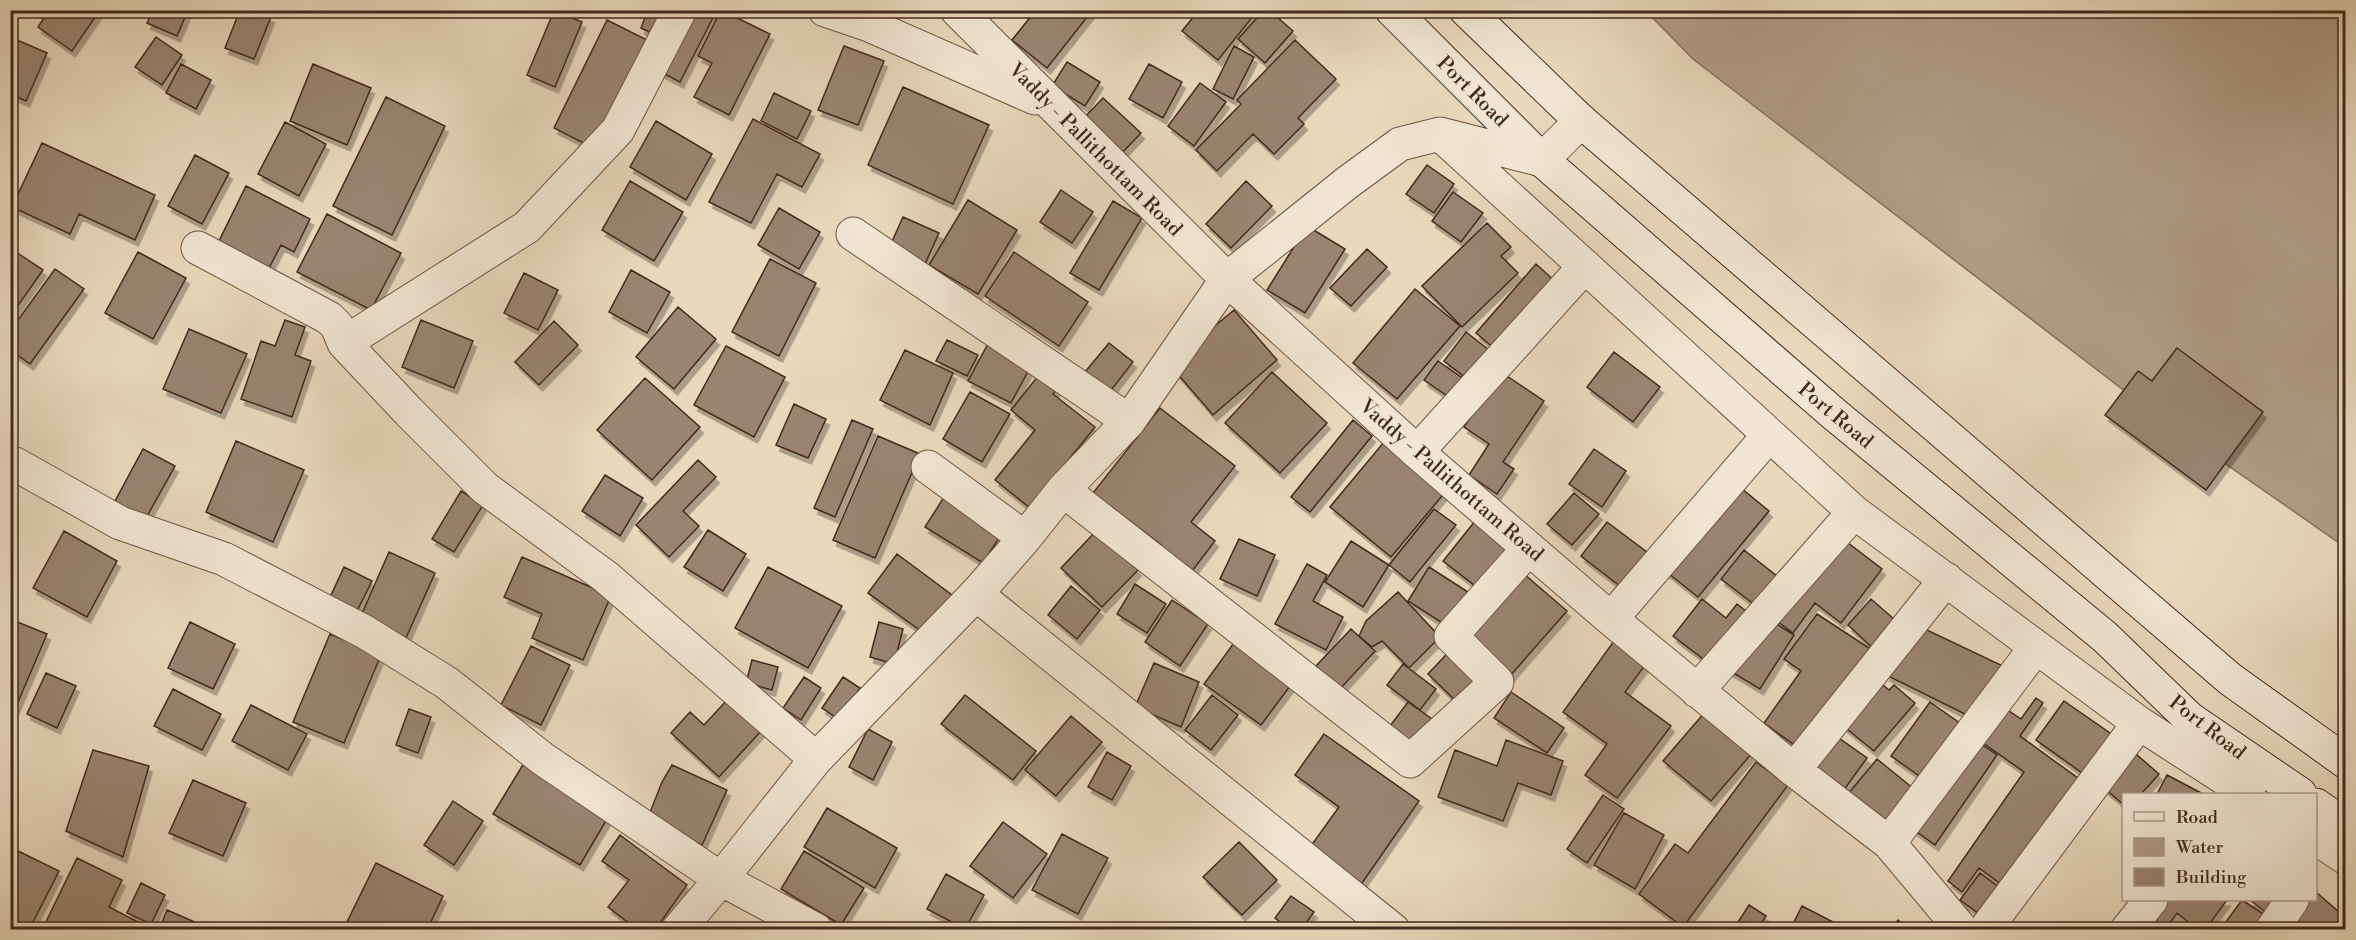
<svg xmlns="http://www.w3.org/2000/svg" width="2356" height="940" font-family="'Libre Bodoni',serif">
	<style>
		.water { fill: #b19c85; stroke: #856e5b; stroke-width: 1.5 }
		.building { fill: #9a846f; stroke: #44291c; stroke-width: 1.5; filter: url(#shadow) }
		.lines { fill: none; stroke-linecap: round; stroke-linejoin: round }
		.street-casing { stroke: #6d5544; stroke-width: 35 }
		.secondary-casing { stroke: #44291c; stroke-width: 35 }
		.street { stroke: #f1e6d3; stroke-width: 33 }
		.secondary { stroke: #f1e6d3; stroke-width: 33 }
		.labels { text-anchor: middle; stroke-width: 6; stroke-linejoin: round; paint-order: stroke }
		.street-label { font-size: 20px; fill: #44291c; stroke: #f1e6d3 }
	</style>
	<defs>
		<filter id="shadow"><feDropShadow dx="3.5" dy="6" stdDeviation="0" flood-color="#0004"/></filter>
	</defs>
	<rect width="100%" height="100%" fill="#e9d8bb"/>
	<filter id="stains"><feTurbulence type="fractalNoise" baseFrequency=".00333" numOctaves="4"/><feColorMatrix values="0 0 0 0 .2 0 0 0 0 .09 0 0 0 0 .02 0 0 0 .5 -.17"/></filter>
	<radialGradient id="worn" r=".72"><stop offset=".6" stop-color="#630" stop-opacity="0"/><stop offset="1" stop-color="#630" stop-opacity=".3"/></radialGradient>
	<!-- water -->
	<path class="water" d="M1646 11H2345V547L2161 419 1693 59Z"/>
	<!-- building -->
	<path class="building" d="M49 10H100L72 51 38 27Z
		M153 10H188L177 36 147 23Z
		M240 10H254L271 17 254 59 225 48Z
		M648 10H673L661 37 641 28Z
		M686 10H717L680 82 655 69Z
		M721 10 770 34 729 115 694 97 712 63 698 56Z
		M1036 10 1092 11 1047 68 1012 40Z
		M1199 10H1258L1218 60 1182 31Z
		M1264 10H1269L1293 31 1265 63 1238 39Z
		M554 11 582 22 555 87 527 75Z
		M607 20 649 41 595 149 554 128Z
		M10 37 47 53 26 101 10 94Z
		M156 37 182 55 162 85 135 67Z
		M1295 40 1336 79 1298 118 1304 124 1274 154 1253 134 1217 171 1196 150 1241 104 1237 100Z
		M844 46 884 61 858 125 818 110Z
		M1234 46 1254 57 1233 99 1213 89Z
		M1067 62 1100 82 1085 106 1052 86Z
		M181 64 211 80 196 109 166 93Z
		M313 64 371 88 347 145 290 121Z
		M1149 64 1182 82 1163 118 1129 99Z
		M1200 83 1226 102 1194 146 1168 126Z
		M903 87 989 125 953 204 868 165Z
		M774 93 811 111 797 139 761 121Z
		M386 97 445 126 392 235 333 206Z
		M1103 98 1141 133 1121 154 1083 119Z
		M753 119 820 154 802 187 777 174 751 223 709 202Z
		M656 121 712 154 686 200 630 167Z
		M285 122 326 144 299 196 258 174Z
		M42 143 155 195 135 240 79 214 70 234 12 207Z
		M195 155 229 173 202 224 168 206Z
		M1427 165 1454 184 1434 213 1406 194Z
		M630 181 683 212 654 261 602 230Z
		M1246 181 1272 206 1231 248 1206 224Z
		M246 186 310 219 294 252 281 245 266 274 215 249Z
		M1061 190 1093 212 1072 243 1040 222Z
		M1453 192 1483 213 1461 242 1432 221Z
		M968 200 1017 230 978 294 929 265Z
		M1113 201 1142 218 1099 290 1070 273Z
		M779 208 820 232 799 269 758 245Z
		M327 214 401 253 371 310 297 272Z
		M903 217 939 233 925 264 889 248Z
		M1487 223 1511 247 1501 256 1518 273 1462 327 1422 286Z
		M1307 226 1345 249 1305 313 1267 290Z
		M10 248 43 270 10 317Z
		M1367 249 1387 267 1351 306 1330 288Z
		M138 252 186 278 153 339 105 313Z
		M1014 252 1088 302 1059 346 985 296Z
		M770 259 816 283 779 356 732 332Z
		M1536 264 1568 293 1509 361 1476 333Z
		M55 269 84 289 30 364 10 350V331Z
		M631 270 670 292 647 333 609 312Z
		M524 273 558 290 538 330 504 313Z
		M1415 289 1460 326 1397 399 1353 363Z
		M678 307 716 339 674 389 636 357Z
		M1234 310 1277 360 1213 415 1169 364Z
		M285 320 305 327 295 355 311 361 292 417 241 399 261 341 275 346Z
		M421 320 473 341 454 388 402 367Z
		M554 321 578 345 539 385 515 362Z
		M189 329 247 354 221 413 163 389Z
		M1466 332 1498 357 1475 385 1444 361Z
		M947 340 978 355 967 376 936 361Z
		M990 340 1033 362 1011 403 968 381Z
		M1109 343 1133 362 1105 398 1080 378Z
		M726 346 785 377 754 437 694 405Z
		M2177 348 2263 412 2206 490 2105 415 2138 371 2152 381Z
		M905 350 953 373 930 425 880 400Z
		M1614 352 1660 387 1633 422 1587 387Z
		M1438 361 1478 389 1465 408 1424 380Z
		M1046 366 1064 381 1053 394 1095 427 1030 508 995 480 1035 430 1011 410Z
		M1272 372 1327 423 1280 473 1225 423Z
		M1501 372 1544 401 1503 462 1514 469 1497 494 1469 475 1489 444 1464 427Z
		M645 378 700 427 652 480 597 430Z
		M970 392 1010 414 982 462 943 439Z
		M794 404 826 419 808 458 776 445Z
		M1160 408 1235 466 1191 522 1215 541 1186 579 1154 554 1161 545 1093 493Z
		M852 420 873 429 835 517 814 508Z
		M1353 420 1372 436 1310 512 1291 497Z
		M878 436 920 454 875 558 833 540Z
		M1389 436 1447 490 1391 557 1330 507Z
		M236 441 304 470 273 542 206 512Z
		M143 449 175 466 145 520 114 503Z
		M1594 449 1626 471 1602 507 1569 484Z
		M698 460 716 477 683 511 699 526 669 557 636 525Z
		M605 475 643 498 620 536 582 511Z
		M953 483 1011 519 983 563 925 527Z
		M1736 484 1769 511 1698 597 1664 570Z
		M461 491 483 505 454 552 432 539Z
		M1574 493 1599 514 1572 545 1547 524Z
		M1434 509 1456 525 1410 582 1389 565Z
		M1475 521 1515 552 1483 592 1443 561Z
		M1607 522 1652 556 1625 590 1581 556Z
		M708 530 746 554 723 591 684 567Z
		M1097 530 1138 570 1102 607 1061 568Z
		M64 531 117 561 87 617 33 588Z
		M1839 536 1882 569 1841 623 1815 603 1793 633 1770 616Z
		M1239 539 1275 555 1257 596 1220 579Z
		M1351 541 1389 565 1363 607 1325 582Z
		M1744 550 1782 580 1759 608 1721 579Z
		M389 552 435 573 406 638 360 618Z
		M897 554 956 598 928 636 868 593Z
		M522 557 611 596 583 660 532 638 542 614 504 597Z
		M1307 564 1327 575 1313 601 1343 617 1326 650 1275 624Z
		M344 567 372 581 354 617 327 604Z
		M768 567 842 606 808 668 735 628Z
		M1429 567 1468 592 1447 626 1408 601Z
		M1524 574 1567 611 1510 676 1468 639Z
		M1135 584 1166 604 1147 633 1117 614Z
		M1071 586 1100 610 1077 639 1048 615Z
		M1398 592 1440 637 1409 668 1382 641 1372 647 1359 636 1366 621Z
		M1702 599 1726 618 1737 604 1751 615 1711 665 1673 636Z
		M1871 599 1903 627 1879 654 1848 625Z
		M1172 600 1208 624 1180 666 1145 642Z
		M1759 613 1794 635 1760 689 1725 668Z
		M1817 614 1875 652 1804 752 1764 723 1801 671 1784 659Z
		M10 619 47 634 10 721Z
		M190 622 235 644 213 689 168 668Z
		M879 622 903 629 894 664 870 657Z
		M1912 623 2005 667 1979 721 1886 675Z
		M1351 629 1375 651 1340 689 1316 666Z
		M330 634 381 655 344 743 293 722Z
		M1239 636 1296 678 1261 725 1204 684Z
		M1459 641 1498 678 1466 711 1428 674Z
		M1614 641 1646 664 1625 692 1671 726 1617 798 1585 775 1607 744 1563 712Z
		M531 646 570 665 541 725 501 705Z
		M752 660 778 667 772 690 746 683Z
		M1154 663 1199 682 1181 727 1135 707Z
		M1403 664 1436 689 1420 710 1387 685Z
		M46 673 76 686 57 728 27 714Z
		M804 677 821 688 801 720 783 708Z
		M843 677 860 688 840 720 822 708Z
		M1873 677 1889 690 1894 685 1915 703 1874 751 1837 721Z
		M173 689 221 714 202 750 154 726Z
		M1511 692 1564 728 1547 753 1494 718Z
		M965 695 1036 751 1013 780 941 724Z
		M1212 695 1238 715 1211 750 1185 730Z
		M2036 698 2043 703 2020 736 2082 781 2006 888 1979 868 1962 892 1948 881 2024 772 1979 740 2003 707 2021 719Z
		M728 699 762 730 719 777 671 733 690 712 704 725Z
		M2064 701 2120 740 2092 780 2036 740Z
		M1408 702 1432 719 1415 744 1390 726Z
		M1930 702 1964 726 1925 780 1891 756Z
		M251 705 307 734 288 770 232 741Z
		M409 709 431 717 418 753 396 745Z
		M1705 712 1753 752 1711 801 1663 761Z
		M1071 716 1102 742 1056 796 1025 770Z
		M868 729 892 742 873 780 849 767Z
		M1829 731 1867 758 1841 794 1803 767Z
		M1324 734 1419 801 1360 886 1308 850 1339 807 1295 775Z
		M1971 737 1997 755 1935 845 1910 827Z
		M1506 740 1563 761 1551 795 1518 783 1503 821 1438 797 1455 750 1497 766Z
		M2129 748 2159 774 2141 794H2124V805L2099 784Z
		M93 750 149 766 123 857 66 831Z
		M1107 752 1131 766 1112 800 1088 787Z
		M1877 759 1919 793 1891 828 1848 794Z
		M1756 762 1788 785 1683 927 1639 894 1675 844 1688 853Z
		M524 763 610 814 580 865 493 814Z
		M672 765 727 790 702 845 647 820 662 782Z
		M2167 775 2203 794H2157Z
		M193 780 246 803 223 856 169 833Z
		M1603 795 1624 809 1587 863 1567 849Z
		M453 801 483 821 454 865 424 845Z
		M827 808 897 848 875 888 804 847Z
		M1624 813 1664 835 1635 889 1594 865Z
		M1003 822 1047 854 1013 898 970 866Z
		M1062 834 1108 858 1078 914 1032 890Z
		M620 835 687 885 655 930H638L608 907 629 880 602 861Z
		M1239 842 1277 880 1242 915 1203 877Z
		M10 847 59 871 30 928 10 918Z
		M804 851 864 888 841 925 781 889Z
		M77 858 122 880 109 907 138 922 134 930H42Z
		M376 863 443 896 427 930H352L345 926Z
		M1980 873 2008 894 1989 921 1960 900Z
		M946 874 984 895 965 929 927 909Z
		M141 883 165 895 151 924 127 913Z
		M2316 892 2346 918V930H2284L2309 900H2316Z
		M1291 896 1314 912 1301 930H1291L1275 918Z
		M2155 900H2227L2205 930H2198L2177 913 2165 930H2133Z
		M2242 900 2277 923 2272 930H2220Z
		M2250 900H2305L2284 926Z
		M1749 905 1766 916 1757 930H1733Z
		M1802 906 1839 925 1837 930H1790Z
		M167 910 213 930H159Z
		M1898 920 1909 930H1890Z
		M10 922 26 928 25 930H10Z"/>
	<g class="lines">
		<!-- street casing -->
		<g class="street-casing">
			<path id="street" d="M825 10 869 25 1035 98
				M957 10 1227 279 1417 452 1611 619 1794 770 1889 843 1962 930
				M1441 135 1854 512 2139 723 2249 794
				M853 234 1129 421
				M198 248 329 318 337 326 344 343 527 227 618 130 680 10
				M344 343 409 412 485 488 606 577 816 759
				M1417 452 1585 266
				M15 464 120 523 224 559 365 632 447 683 543 759 721 879 816 930
				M928 467 1025 538
				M1063 490 1410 761 1497 682 1451 636 1529 548
				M976 594 1393 930
				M1611 619 1769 435
				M1697 691 1854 512
				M1794 770 1946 579
				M2316 838 2346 858
				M1889 843 2036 647
				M678 930 721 879 816 759 976 594 1025 538 1063 490 1129 421 1227 279 1348 182 1400 144 1440 134 1542 160 1581 121
				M1985 930 2139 723
				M2127 930 2151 900
				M2272 930 2292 900"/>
		</g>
		<!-- secondary casing -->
		<g class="secondary-casing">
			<path id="secondary" d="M1392 10 1542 160 1834 414 2105 637 2190 719 2300 794
				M1466 10 1581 121 2230 679 2346 762
				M2316 805 2346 826"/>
		</g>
		<!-- street -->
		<use href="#street" class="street"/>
		<!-- secondary -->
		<use href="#secondary" class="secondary"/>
	</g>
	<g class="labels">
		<!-- street labels -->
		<g class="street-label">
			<text transform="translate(1473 91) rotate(45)" y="7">Port Road</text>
			<text transform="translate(1096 149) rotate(45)" y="7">Vaddy - Pallithottam Road</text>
			<text transform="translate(1836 415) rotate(40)" y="7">Port Road</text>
			<text transform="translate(1452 480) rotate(41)" y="7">Vaddy - Pallithottam Road</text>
			<text transform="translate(2208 727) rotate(38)" y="7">Port Road</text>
		</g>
	</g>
	<!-- margin -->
	<rect width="2356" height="940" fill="none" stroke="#e9d8bb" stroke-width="36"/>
	<rect x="12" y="12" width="2332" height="916" fill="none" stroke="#44291c" stroke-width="3"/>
	<rect x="18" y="18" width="2320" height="904" fill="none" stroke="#44291c" stroke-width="1.5"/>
	<!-- legend -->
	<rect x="2122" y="793" width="195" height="108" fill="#f1e6d3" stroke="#ac9a8a" stroke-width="1.5"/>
	<rect x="2134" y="812" width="30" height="9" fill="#f1e6d3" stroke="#ac9a8a" stroke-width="1.5"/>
	<text x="2176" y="823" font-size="18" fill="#44291c">Road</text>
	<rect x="2134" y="838" width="30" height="18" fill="#b19c85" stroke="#ac9a8a" stroke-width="1.5"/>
	<text x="2176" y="853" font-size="18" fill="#44291c">Water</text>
	<rect x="2134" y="868" width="30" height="18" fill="#9a846f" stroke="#ac9a8a" stroke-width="1.5"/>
	<text x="2176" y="883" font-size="18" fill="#44291c">Building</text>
	<rect width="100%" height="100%" filter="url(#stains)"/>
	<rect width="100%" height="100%" fill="url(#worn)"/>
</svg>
